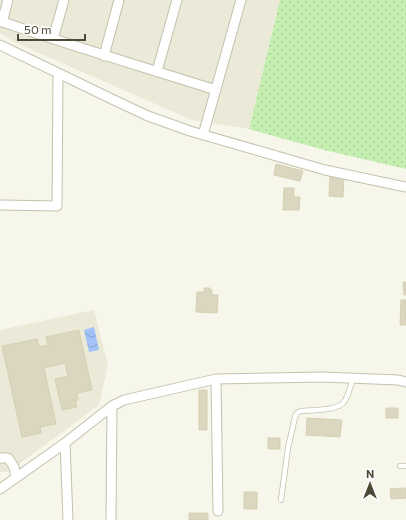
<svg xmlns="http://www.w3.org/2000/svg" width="406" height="520" font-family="Commissioner,sans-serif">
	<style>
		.residential { fill: #ebead8 }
		.grass { fill: url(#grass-dots) }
		.water { fill: url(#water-waves) }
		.building { fill: #dad6bf; stroke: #d6d0b1 }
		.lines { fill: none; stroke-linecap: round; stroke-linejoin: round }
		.lane-casing { stroke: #c4c1ac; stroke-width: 6 }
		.street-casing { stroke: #c4c1ac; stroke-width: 11 }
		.lane { stroke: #fff; stroke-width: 4.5 }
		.street { stroke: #fff; stroke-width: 9 }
	</style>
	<defs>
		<pattern id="grass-dots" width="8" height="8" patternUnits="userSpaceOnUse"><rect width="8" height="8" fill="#c4efb0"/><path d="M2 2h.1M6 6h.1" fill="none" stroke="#aace98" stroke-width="1.8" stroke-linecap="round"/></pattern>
		<pattern id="water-waves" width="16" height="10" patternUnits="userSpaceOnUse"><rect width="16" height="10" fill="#a2c2f9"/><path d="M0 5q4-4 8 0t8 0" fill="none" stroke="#86a0ca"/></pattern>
	</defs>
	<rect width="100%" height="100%" fill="#f7f6eb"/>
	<!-- residential -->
	<path class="residential" d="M0 0H280L249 129 192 120 14 42 0 33Z
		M94 310 108 365 99 405 19 464 7 472H0V330Z"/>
	<!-- grass -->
	<path class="grass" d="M280 0H406V169L324 150 249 129Z"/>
	<!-- water -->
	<path class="water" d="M94 327 99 350 89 352 84 330Z"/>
	<!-- building -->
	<path class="building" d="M276 164 303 171 300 181 274 175Z
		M330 174 344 175 343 197 329 196Z
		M284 188H294V197H300L299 210H283Z
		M403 282H406V295H404Z
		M204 288H210V290H212V295H218L217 313 196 312 197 292H204Z
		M401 300H406V325H400Z
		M79 330 92 390 77 393 78 400 75 401 77 407 62 410 55 379 68 376 65 363 44 368 56 424 40 427 41 433 22 437 2 346 37 339 39 347 48 345 46 337Z
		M199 390H207V430H199Z
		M386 408H398V418H386Z
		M307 418 342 420 340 437 306 435Z
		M268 438H280V449H268Z
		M406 488V498L391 499 390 489Z
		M244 492H257V509H244Z
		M189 513H208V520H189Z"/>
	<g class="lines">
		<!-- lane casing -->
		<g class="lane-casing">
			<path id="lane" d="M400 466H406
				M281 500 288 448 295 417 297 413 301 411C312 410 337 411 344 402 348 397 351 385 353 378"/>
		</g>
		<!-- street casing -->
		<g class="street-casing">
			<path id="street" d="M0 21C71 46 144 67 216 90
				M2 22 8 0
				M53 39 64 0
				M0 45 116 101 148 116 190 131 325 170 406 187
				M104 56 119 0
				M157 71 177 0
				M203 135 241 0
				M1 205 57 206 58 74
				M216 379 218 511
				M65 443 68 520
				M0 458H8L14 467 16 478
				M0 489 65 443 112 406 124 400 216 379 323 377 398 380 406 382
				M111 520 112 406"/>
		</g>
		<!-- lane -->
		<use href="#lane" class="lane"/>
		<!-- street -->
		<use href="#street" class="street"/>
	</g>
	<!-- north arrow -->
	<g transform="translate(370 484)" stroke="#ffffff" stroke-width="3" paint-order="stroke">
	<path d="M0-3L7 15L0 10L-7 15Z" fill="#4d4937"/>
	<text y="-6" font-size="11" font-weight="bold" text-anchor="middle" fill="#4d4937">N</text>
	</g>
	<!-- scale -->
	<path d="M18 34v6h67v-6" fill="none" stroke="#4d4937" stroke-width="2"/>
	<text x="24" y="34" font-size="12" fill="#4d4937" stroke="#ffffff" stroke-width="3" paint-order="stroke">50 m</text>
</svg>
